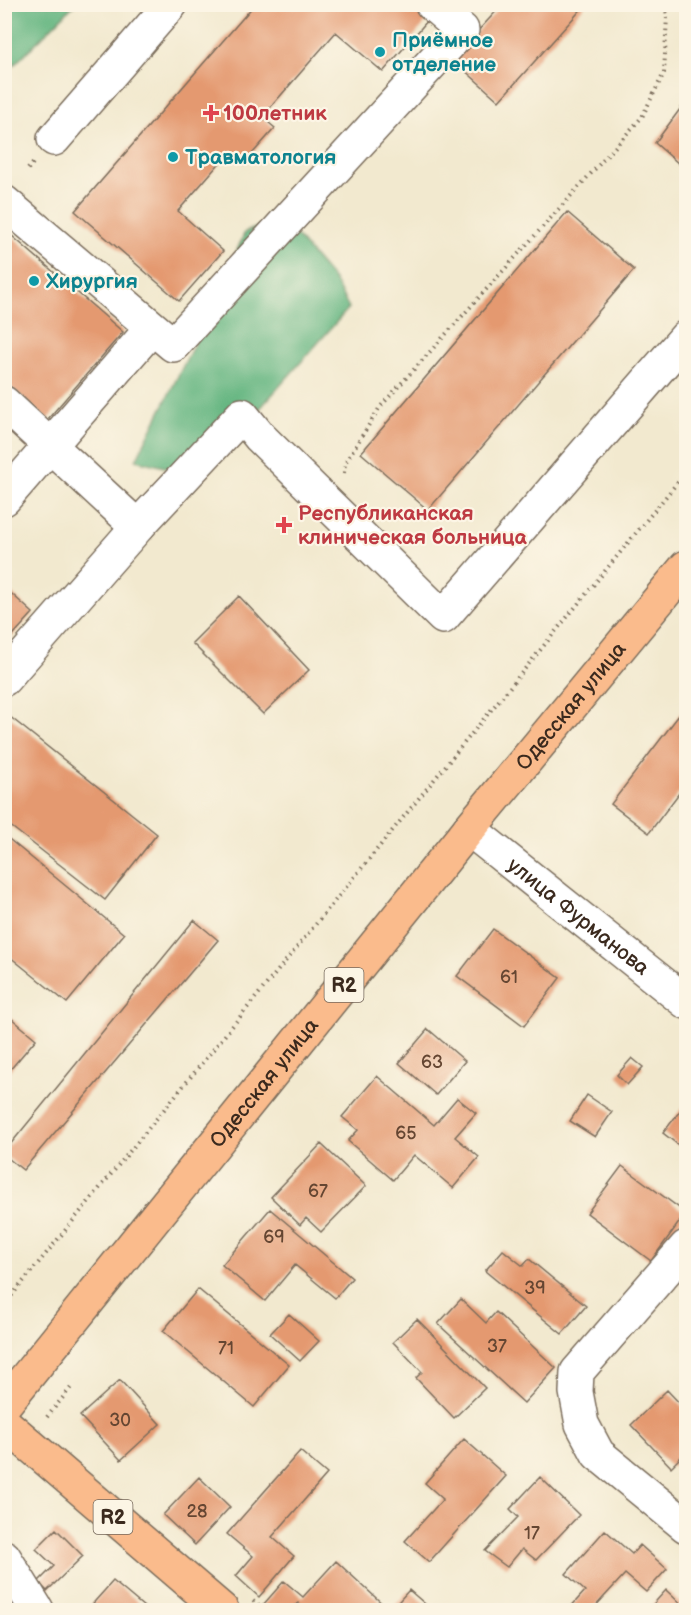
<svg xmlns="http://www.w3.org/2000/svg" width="691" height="1615" font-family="'Balsamiq Sans',sans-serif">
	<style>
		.forest { fill: #64b580; stroke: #50704f; stroke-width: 1.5 }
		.building { fill: #e4996f }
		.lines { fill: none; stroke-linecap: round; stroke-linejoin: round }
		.minor-casing { stroke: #7b6d5c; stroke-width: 36 }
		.major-casing { stroke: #7b6d5c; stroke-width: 36 }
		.path { stroke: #7b6d5c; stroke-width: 4; stroke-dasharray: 1.5 4.5; stroke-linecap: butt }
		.minor { stroke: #fff; stroke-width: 33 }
		.major { stroke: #fabb8c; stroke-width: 33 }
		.culture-dot { fill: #0f9aa8; stroke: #fcf5e5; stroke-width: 2 }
		.health-dot { fill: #e0444e; stroke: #fcf5e5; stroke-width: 2 }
		.labels { text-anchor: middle; stroke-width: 4.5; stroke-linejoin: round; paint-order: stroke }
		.number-label { font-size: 18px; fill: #654632 }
		.shield { fill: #fcf5e5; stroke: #75675a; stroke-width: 1.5 }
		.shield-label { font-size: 20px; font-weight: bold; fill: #3b2a1e }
		.culture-label { font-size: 21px; font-weight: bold; fill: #0d838f; stroke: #fcf5e5; text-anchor: start }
		.health-label { font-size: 21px; font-weight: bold; fill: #be3a42; stroke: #fcf5e5; text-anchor: start }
		.street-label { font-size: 21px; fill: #3b2a1e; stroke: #fcf5e5 }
	</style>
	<rect width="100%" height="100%" fill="#fcf5e5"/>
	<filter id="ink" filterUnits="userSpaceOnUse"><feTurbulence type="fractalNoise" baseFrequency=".0167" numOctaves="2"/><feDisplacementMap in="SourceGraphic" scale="12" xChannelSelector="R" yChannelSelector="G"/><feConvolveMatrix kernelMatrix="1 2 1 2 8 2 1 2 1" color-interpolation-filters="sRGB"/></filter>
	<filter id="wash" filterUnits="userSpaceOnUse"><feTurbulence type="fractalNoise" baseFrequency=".008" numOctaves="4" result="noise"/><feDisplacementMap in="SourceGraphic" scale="24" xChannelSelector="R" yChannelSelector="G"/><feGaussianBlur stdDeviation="1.35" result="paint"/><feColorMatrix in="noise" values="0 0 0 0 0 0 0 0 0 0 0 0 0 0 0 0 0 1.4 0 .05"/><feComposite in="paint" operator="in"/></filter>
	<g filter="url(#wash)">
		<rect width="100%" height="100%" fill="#f2e9cf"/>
		<!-- forest -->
		<path class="forest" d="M5 4 74 5 5 74 4 5Z
			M281 218 334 280 349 308 200 476 136 460 214 304 245 232Z"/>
		<g id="blocks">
			<!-- building -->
			<path class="building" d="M255 4H410L428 20 383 72 336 32 262 117 275 128 244 163 230 151 178 211 223 251 179 301 75 211Z
				M503 4H586L499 101 452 59Z
				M686 101V170L655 143Z
				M567 212 634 270 428 510 361 453Z
				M4 229 123 332 47 420 4 381Z
				M4 587 33 613 4 645Z
				M239 596 309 670 263 714 192 643Z
				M686 706V784L649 833 611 804Z
				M4 712 157 834 105 900 4 821Z
				M4 835 124 934 67 1003 4 952Z
				M194 920 218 940 23 1170 4 1155V1152Z
				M493 929 560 978 524 1026 457 976Z
				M4 1012 36 1039 4 1077Z
				M428 1029 465 1061 436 1095 399 1063Z
				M632 1058 643 1067 627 1085 617 1075Z
				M377 1076 434 1125 457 1098 476 1113 455 1137 479 1157 453 1188 414 1155 393 1180 348 1141 358 1130 342 1117Z
				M587 1095 612 1112 595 1137 570 1121Z
				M686 1103V1151L663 1133Z
				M321 1144 366 1186 321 1232 306 1218 300 1225 271 1197Z
				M622 1166 686 1213 651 1261 587 1213Z
				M270 1209 352 1278 335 1298 295 1265 265 1301 222 1265Z
				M503 1250 523 1266 529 1259 586 1306 562 1334 485 1271Z
				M198 1289 289 1365 254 1407 163 1331Z
				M461 1299 486 1323 496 1312 556 1368 524 1403 438 1324Z
				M289 1314 319 1341 300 1361 270 1334Z
				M417 1319 485 1388 454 1418 416 1378 422 1372 393 1342Z
				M120 1380 160 1424 121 1460 80 1416Z
				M667 1390 686 1410V1452L671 1467 631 1425Z
				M464 1439 506 1476 429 1562 405 1541 443 1499 425 1483Z
				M300 1451 327 1474 272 1537 294 1556 259 1597 236 1576 253 1556 227 1534Z
				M199 1477 230 1507 195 1545 163 1515Z
				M540 1477 579 1515 536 1560 522 1549 507 1567 485 1551 518 1517 510 1509Z
				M56 1529 83 1556 47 1591 38 1582 54 1566 36 1549Z
				M605 1530 632 1554 640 1545 667 1569 646 1592 625 1574 592 1610H568L585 1591 566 1574Z
				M336 1561 387 1608 385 1610H306L298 1603 291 1610H268L262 1606 284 1581 303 1597Z
				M113 1581 144 1607 141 1610H87Z
				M409 1590 432 1610H391Z
				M666 1590 686 1609V1610H648Z"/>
		</g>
	</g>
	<g filter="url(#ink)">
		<use href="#blocks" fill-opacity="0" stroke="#7b6d5c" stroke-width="1.5"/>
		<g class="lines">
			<!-- minor casing -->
			<g class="minor-casing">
				<g id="minor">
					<path d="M54 139 171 4"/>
					<path d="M4 202 173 345 462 30 432 4"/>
					<path d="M4 403 126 516 139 525 242 415 260 437 443 617 686 337"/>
					<path d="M4 499 152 328"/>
					<path d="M4 679 139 525"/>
					<path id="s1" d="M469 829 686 1002"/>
					<path d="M686 1247 577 1372 576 1392 582 1424 598 1454 686 1526"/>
					<path d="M4 1557 37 1610"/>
				</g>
			</g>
			<!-- major casing -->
			<g class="major-casing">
				<g id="major">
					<path id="s2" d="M4 1405 469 829 686 567"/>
					<path d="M4 1423 222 1610"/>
				</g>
			</g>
			<!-- path -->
			<path class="path" d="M28 169 34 162
				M344 473 345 463 380 407 642 117 664 73 667 16 665 4
				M4 1305 686 472
				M47 1417 73 1385
				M253 1601 264 1610"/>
			<!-- minor -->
			<use href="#minor" class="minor"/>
			<!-- major -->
			<use href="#major" class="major"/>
		</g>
	</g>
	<!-- markers -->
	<g class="culture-dot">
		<circle cx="380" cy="52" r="6"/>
		<circle cx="173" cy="157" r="6"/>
		<circle cx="34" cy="281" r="6"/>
	</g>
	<g class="health-dot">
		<path d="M208 104h6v6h6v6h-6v6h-6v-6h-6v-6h6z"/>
		<path d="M281 516h6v6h6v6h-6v6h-6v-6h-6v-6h6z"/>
	</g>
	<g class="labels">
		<!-- number labels -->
		<g class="number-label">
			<text x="509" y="983">61</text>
			<text x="432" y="1068">63</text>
			<text x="406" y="1139">65</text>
			<text x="318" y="1197">67</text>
			<text x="274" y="1243">69</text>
			<text x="535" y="1294">39</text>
			<text x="497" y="1352">37</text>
			<text x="226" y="1354">71</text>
			<text x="120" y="1426">30</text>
			<text x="197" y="1517">28</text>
			<text x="532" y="1539">17</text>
		</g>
		<!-- shield labels -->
		<g class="shield">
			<rect x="324.5" y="968" width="39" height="34" rx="4.5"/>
			<rect x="93.5" y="1500" width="39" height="34" rx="4.5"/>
		</g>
		<g class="shield-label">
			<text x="344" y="992">R2</text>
			<text x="113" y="1524">R2</text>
		</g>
		<!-- culture labels -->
		<g class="culture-label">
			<text x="392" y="47">Приёмное<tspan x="392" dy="24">отделение</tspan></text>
			<text x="185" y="164">Травматология</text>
			<text x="46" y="288">Хирургия</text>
		</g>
		<!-- health labels -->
		<g class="health-label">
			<text x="223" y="120">100летник</text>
			<text x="298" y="520">Республиканская<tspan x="298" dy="24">клиническая больница</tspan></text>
		</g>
		<!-- street labels -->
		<g class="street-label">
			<text dy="7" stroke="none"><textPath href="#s2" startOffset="900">Одесская улица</textPath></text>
			<text dy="7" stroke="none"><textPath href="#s1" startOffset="140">улица Фурманова</textPath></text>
			<text dy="7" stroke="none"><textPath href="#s2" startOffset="414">Одесская улица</textPath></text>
		</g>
	</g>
	<!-- margin -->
	<rect width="691" height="1615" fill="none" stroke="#fcf5e5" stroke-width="24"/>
</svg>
